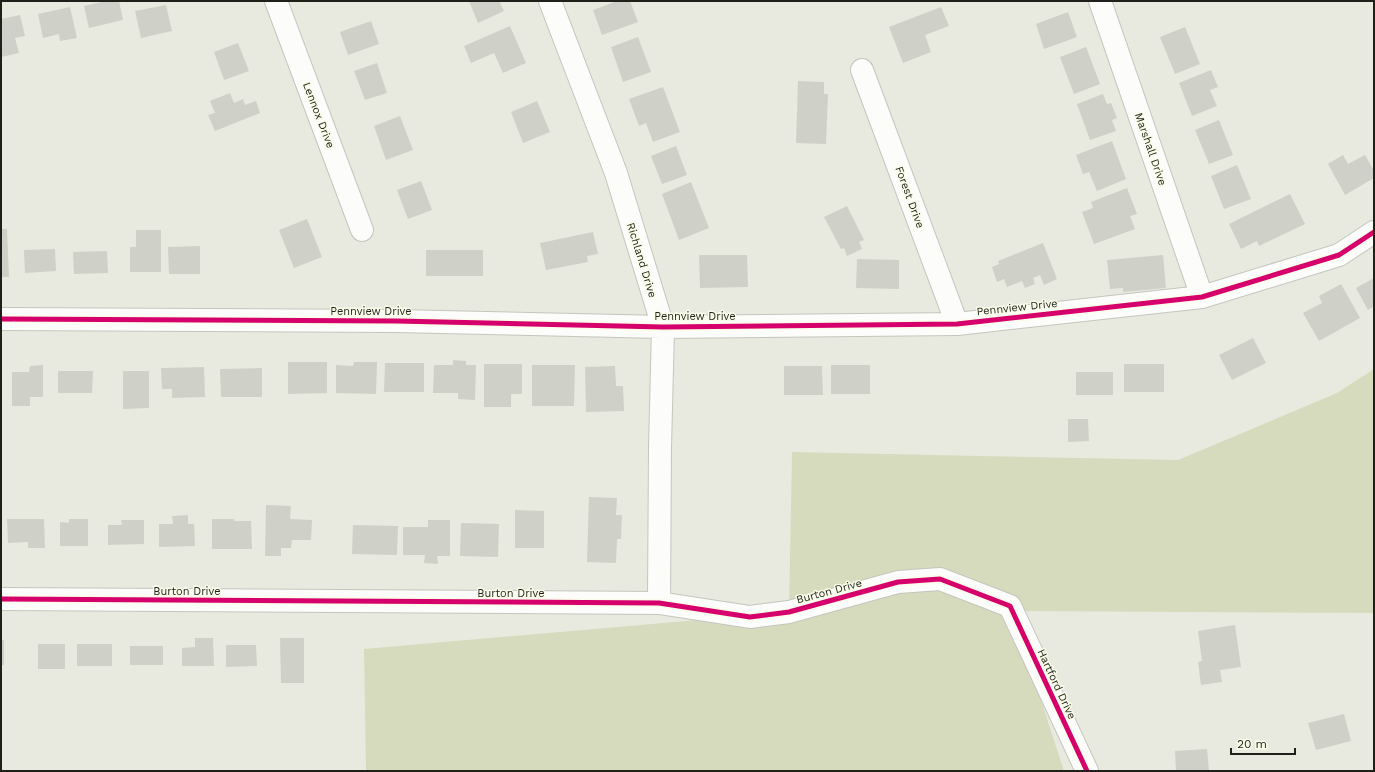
<svg xmlns="http://www.w3.org/2000/svg" width="1375" height="772" font-family="'Work Sans',sans-serif">
	<style>
		.green { fill: #d7dbbd }
		.building { fill: #cfd0c8 }
		.lines { fill: none; stroke-linecap: round; stroke-linejoin: round }
		.minor-casing { stroke: #c4c6be; stroke-width: 24 }
		.minor { stroke: #fcfcfa; stroke-width: 22 }
		.cycleway-casing { stroke: #f9fce8; stroke-width: 8 }
		.cycleway { stroke: #d6006c; stroke-width: 5 }
		.labels { text-anchor: middle; stroke-width: 3; stroke-linejoin: round; paint-order: stroke }
		.street-label { font-size: 11px; fill: #1f2019; stroke: #f9fce8 }
	</style>
	<rect width="100%" height="100%" fill="#e8eadf"/>
	<!-- green -->
	<path class="green" d="M1374 369V613L1012 611 1064 771H366L364 649 789 612 792 452 1178 460 1337 393Z"/>
	<!-- building -->
	<path class="building" d="M106 1H119L123 20 89 28 84 6Z
		M469 1H499L504 11 478 23Z
		M617 1H630L638 22 602 35 593 10Z
		M166 5 172 31 141 38 135 11Z
		M70 7 77 38 60 41 59 34 43 38 38 14Z
		M941 7 949 26 925 35 931 52 903 63 889 27Z
		M1068 12 1077 37 1044 49 1036 24Z
		M20 15 25 36 15 38 19 53 1 57V19Z
		M371 21 379 44 348 55 340 32Z
		M510 26 526 63 503 73 494 53 471 63 464 46Z
		M1185 27 1200 64 1175 74 1160 37Z
		M638 37 651 72 623 82 611 47Z
		M238 43 249 71 224 80 214 52Z
		M1086 47 1100 84 1074 94 1060 57Z
		M377 63 387 93 365 100 354 71Z
		M1211 70 1218 87 1210 90 1217 106 1192 116 1179 83Z
		M798 81 824 82V94H828L826 144 796 143Z
		M663 87 680 132 653 142 646 123 639 126 629 99Z
		M230 93 234 103 243 99 245 105 256 101 260 113 215 131 208 115 215 113 210 101Z
		M1103 94 1107 104 1111 103 1117 118 1112 120 1116 131 1090 140 1077 104Z
		M537 101 550 132 523 143 511 112Z
		M400 116 413 150 386 160 374 126Z
		M1219 120 1233 155 1209 164 1195 130Z
		M1112 141 1126 179 1097 191 1089 172 1083 174 1076 155Z
		M676 146 687 175 662 184 651 156Z
		M1343 155 1348 164 1365 155 1374 171V178L1345 195 1328 164Z
		M1237 165 1251 199 1224 209 1211 176Z
		M421 181 432 210 408 219 397 190Z
		M691 182 709 228 679 240 662 194Z
		M1127 188 1137 214 1130 216 1135 229 1094 244 1082 212 1093 208 1091 202Z
		M1290 194 1305 224 1259 246 1257 241 1241 249 1229 224Z
		M847 206 864 240 859 242 862 249 847 256 844 248 841 249 824 217Z
		M307 219 322 257 294 268 279 230Z
		M1 229H7L9 277H1Z
		M136 230H161V272H130V247H136Z
		M593 232 598 254 587 256 588 262 546 270 540 243Z
		M1043 243 1057 279 1044 285 1040 275 1033 278 1035 284 1025 288 1022 281 1007 287 1004 279 997 282 992 267 999 264 998 261Z
		M200 246V274H169L168 247Z
		M55 249 56 271 25 273 24 250Z
		M426 250H483V276H426Z
		M107 251 108 273 74 274 73 252Z
		M699 255H747L748 287 700 288Z
		M1163 255 1166 288 1123 292V288L1110 289 1107 260Z
		M857 259 899 260V289L856 288Z
		M1374 278V306L1368 310 1356 288Z
		M1341 284 1360 318 1319 341 1303 313 1322 303 1319 296Z
		M1253 338 1266 363 1232 380 1219 355Z
		M453 360 466 361V365H476L475 400 458 399V393H433L434 365H453Z
		M288 362H327V393L288 394Z
		M354 362H377L376 394 336 393V365L353 366Z
		M385 363H424V392H384Z
		M484 364H522V394H511V407H484Z
		M1124 364H1164V392H1124Z
		M43 365V397H30V406H12V372H29L30 366Z
		M532 365H575L574 406H532Z
		M831 365H870V394H831Z
		M615 366 616 386H623L624 411 586 412 585 367Z
		M784 366H822L823 395H784Z
		M204 367 205 397 172 398V389H162L161 368Z
		M262 368V397H221L220 369Z
		M58 371H93L92 393H58Z
		M123 371H149V408L123 409Z
		M1076 372H1113V395H1076Z
		M1068 419H1088L1089 441 1068 442Z
		M589 497 617 498 616 515H622L621 539H617L616 563 587 562Z
		M266 505 291 506 290 519 312 520 311 540H292L291 548H281V556H265Z
		M515 510 544 511V548H515Z
		M188 515V524H194L195 546 159 547V524H173L172 516Z
		M7 519H44L45 548H28V542L8 543Z
		M69 519H88V546H60V522L69 523Z
		M212 519H234V521H251L252 549H212Z
		M121 520H144V544L108 545V525H122Z
		M428 520H450V556H437L438 564 424 563 425 555H403V527H428Z
		M461 523 499 524 498 557 460 556Z
		M353 525 398 526 397 555 352 554Z
		M1235 625 1241 667 1220 670 1222 682 1201 685 1198 662 1202 661 1198 631Z
		M195 638H213L214 666H182V648L195 647Z
		M280 638H304V683H281Z
		M1 640H4V665H1Z
		M38 644H65V669H38Z
		M77 644H112V666H77Z
		M226 645H256L257 666 226 667Z
		M130 646H163V665H130Z
		M1344 714 1351 741 1316 750 1308 723Z
		M1207 749 1209 771H1176L1175 751Z"/>
	<g class="lines">
		<!-- minor casing -->
		<g class="minor-casing">
			<path id="minor" d="M276 1 362 230
				M550 1 616 173 663 327 660 448 659 603
				M1100 1 1202 297
				M862 70 957 324
				M1 319 396 321 663 327 957 324 1202 297 1339 255 1374 232
				M1 599 659 603 750 617 789 612 898 582 940 579 1010 606 1087 771"/>
		</g>
		<!-- minor -->
		<use href="#minor" class="minor"/>
		<!-- cycleway casing -->
		<g class="cycleway-casing">
			<path id="cycleway" d="M1 319 396 321 663 327 957 324 1202 297 1339 255 1374 232
				M1 599 659 603 750 617 789 612 898 582 940 579 1010 606 1087 771"/>
		</g>
		<!-- cycleway -->
		<use href="#cycleway" class="cycleway"/>
	</g>
	<g class="labels">
		<!-- street labels -->
		<g class="street-label">
			<text transform="translate(319 115) rotate(69)" y="4">Lennox Drive</text>
			<text transform="translate(1151 149) rotate(71)" y="4">Marshall Drive</text>
			<text transform="translate(910 197) rotate(70)" y="4">Forest Drive</text>
			<text transform="translate(642 260) rotate(73)" y="4">Richland Drive</text>
			<text transform="translate(1017 307) rotate(-6)" y="4">Pennview Drive</text>
			<text x="371" y="315">Pennview Drive</text>
			<text x="695" y="320">Pennview Drive</text>
			<text x="187" y="595">Burton Drive</text>
			<text transform="translate(829 591) rotate(-15)" y="4">Burton Drive</text>
			<text x="511" y="597">Burton Drive</text>
			<text transform="translate(1057 684) rotate(65)" y="4">Hartford Drive</text>
		</g>
	</g>
	<!-- border -->
	<rect width="1375" height="772" fill="none" stroke="#1f2019" stroke-width="4"/>
	<!-- scale -->
	<path d="M1231 748v6h64v-6" fill="none" stroke="#1f2019" stroke-width="2"/>
	<text x="1237" y="748" font-size="12" fill="#1f2019" stroke="#f9fce8" stroke-width="3" paint-order="stroke">20 m</text>
</svg>
